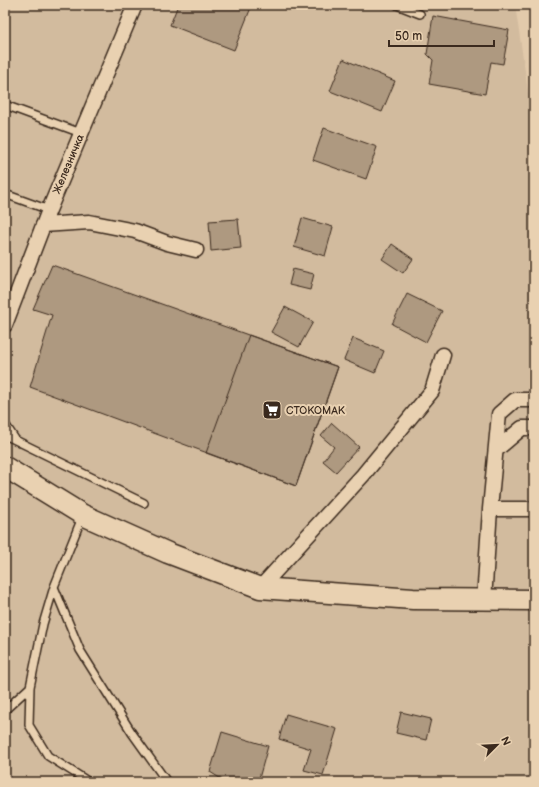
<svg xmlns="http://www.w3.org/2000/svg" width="539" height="787" font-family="'Balsamiq Sans',sans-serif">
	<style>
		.built { fill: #d2bb9e }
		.building { fill: #ae9980; stroke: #3b2a1e }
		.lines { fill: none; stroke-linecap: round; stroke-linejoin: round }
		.lane-casing { stroke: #3b2a1e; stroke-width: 10 }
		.street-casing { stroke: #3b2a1e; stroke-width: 17 }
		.secondary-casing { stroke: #3b2a1e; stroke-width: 23 }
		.lane { stroke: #e9d1b1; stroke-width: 7 }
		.street { stroke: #e9d1b1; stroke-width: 14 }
		.secondary { stroke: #e9d1b1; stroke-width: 20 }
		.rail-casing { stroke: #3b2a1e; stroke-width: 4.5 }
		.rail { stroke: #e9d1b1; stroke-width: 3; stroke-dasharray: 9; stroke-linecap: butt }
		.labels { text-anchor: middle; stroke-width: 4; stroke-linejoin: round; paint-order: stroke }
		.street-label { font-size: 11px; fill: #3b2a1e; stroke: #e9d1b1 }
		.poi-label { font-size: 11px; fill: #3b2a1e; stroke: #e9d1b1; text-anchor: start }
	</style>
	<rect width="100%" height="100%" fill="#e2caab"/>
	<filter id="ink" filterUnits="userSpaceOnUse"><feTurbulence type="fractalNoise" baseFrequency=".025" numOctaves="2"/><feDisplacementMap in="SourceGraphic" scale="8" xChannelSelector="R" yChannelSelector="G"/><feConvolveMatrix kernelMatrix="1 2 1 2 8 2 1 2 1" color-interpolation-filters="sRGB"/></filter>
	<g filter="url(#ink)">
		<!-- built -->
		<path class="built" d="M5 5H515L534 131V782H5Z"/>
		<!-- building -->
		<path class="building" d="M178 5H252L234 50 170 25Z
			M433 16 509 30 503 64 491 62 485 94 429 84 433 60 427 54Z
			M343 59 395 81 382 112 330 91Z
			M324 128 377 147 366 179 313 160Z
			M302 218 333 227 325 256 294 247Z
			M238 219 241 248 211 251 209 221Z
			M392 244 413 259 403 273 382 259Z
			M52 265 338 367 296 486 30 387 52 315 33 309Z
			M293 269 314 274 310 290 289 285Z
			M407 294 442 311 426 342 392 324Z
			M285 307 313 322 299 347 271 332Z
			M249 335 338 367 296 486 206 453Z
			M353 338 384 351 375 373 344 360Z
			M332 423 359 447 336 472 323 461 334 447 321 436Z
			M401 712 431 719 426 740 396 733Z
			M286 714 337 729 323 775 304 770 311 749 279 739Z
			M222 732 268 746 258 782H226L210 772Z"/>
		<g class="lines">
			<!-- lane casing -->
			<g class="lane-casing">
				<path id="lane" d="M397 5 420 14
					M5 105 81 133
					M5 194 49 210
					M5 424 15 439
					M5 435 144 503
					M83 515 54 587 43 624 30 687 29 725 48 756 89 782
					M54 587 80 650 132 733 167 782
					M5 710 30 687"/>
			</g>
			<!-- street casing -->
			<g class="street-casing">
				<path id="street" d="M43 225 89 222 135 231 167 243 196 250
					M5 325 49 210 135 5
					M496 450 522 428H534
					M490 509H534
					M260 588 363 475 432 391 443 355
					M484 600 490 509 499 414 515 400H534"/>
			</g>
			<!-- secondary casing -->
			<g class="secondary-casing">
				<path id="secondary" d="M5 467 83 515 168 553 260 588 413 599 534 600"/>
			</g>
			<!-- lane -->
			<use href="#lane" class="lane"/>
			<!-- street -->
			<use href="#street" class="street"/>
			<!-- secondary -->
			<use href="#secondary" class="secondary"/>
			<!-- rail casing -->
			<g class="rail-casing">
				<path id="rail" d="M531 5 534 27"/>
			</g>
			<!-- rail -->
			<use href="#rail" class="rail"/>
		</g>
	</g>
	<!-- icons -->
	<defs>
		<g id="supermarket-square" transform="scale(1)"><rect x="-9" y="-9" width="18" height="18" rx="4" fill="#3b2a1e" stroke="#e9d1b1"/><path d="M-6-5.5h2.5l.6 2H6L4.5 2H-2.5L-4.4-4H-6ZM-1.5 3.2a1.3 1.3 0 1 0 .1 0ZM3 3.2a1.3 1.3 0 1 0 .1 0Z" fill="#fff"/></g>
	</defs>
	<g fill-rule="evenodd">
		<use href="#supermarket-square" x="272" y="410"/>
	</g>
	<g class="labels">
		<!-- street labels -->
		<g class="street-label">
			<text transform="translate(68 164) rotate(-67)" y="4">Железничка</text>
		</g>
		<!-- poi labels -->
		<g class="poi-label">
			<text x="286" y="414">СТОКОМАК</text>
		</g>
	</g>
	<!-- margin -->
	<rect width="539" height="787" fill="none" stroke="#e9d1b1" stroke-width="20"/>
	<rect x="10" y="10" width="519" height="767" fill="none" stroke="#3b2a1e" stroke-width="1.5" filter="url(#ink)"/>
	<!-- north arrow -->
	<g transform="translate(497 745) rotate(66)" stroke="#e9d1b1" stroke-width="3" paint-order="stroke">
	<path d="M0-3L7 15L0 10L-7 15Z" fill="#3b2a1e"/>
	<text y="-6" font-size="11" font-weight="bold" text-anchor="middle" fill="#3b2a1e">N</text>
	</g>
	<!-- scale -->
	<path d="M389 40v6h105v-6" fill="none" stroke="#3b2a1e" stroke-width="2"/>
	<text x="395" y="40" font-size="12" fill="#3b2a1e" stroke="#e9d1b1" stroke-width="3" paint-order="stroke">50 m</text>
</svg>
